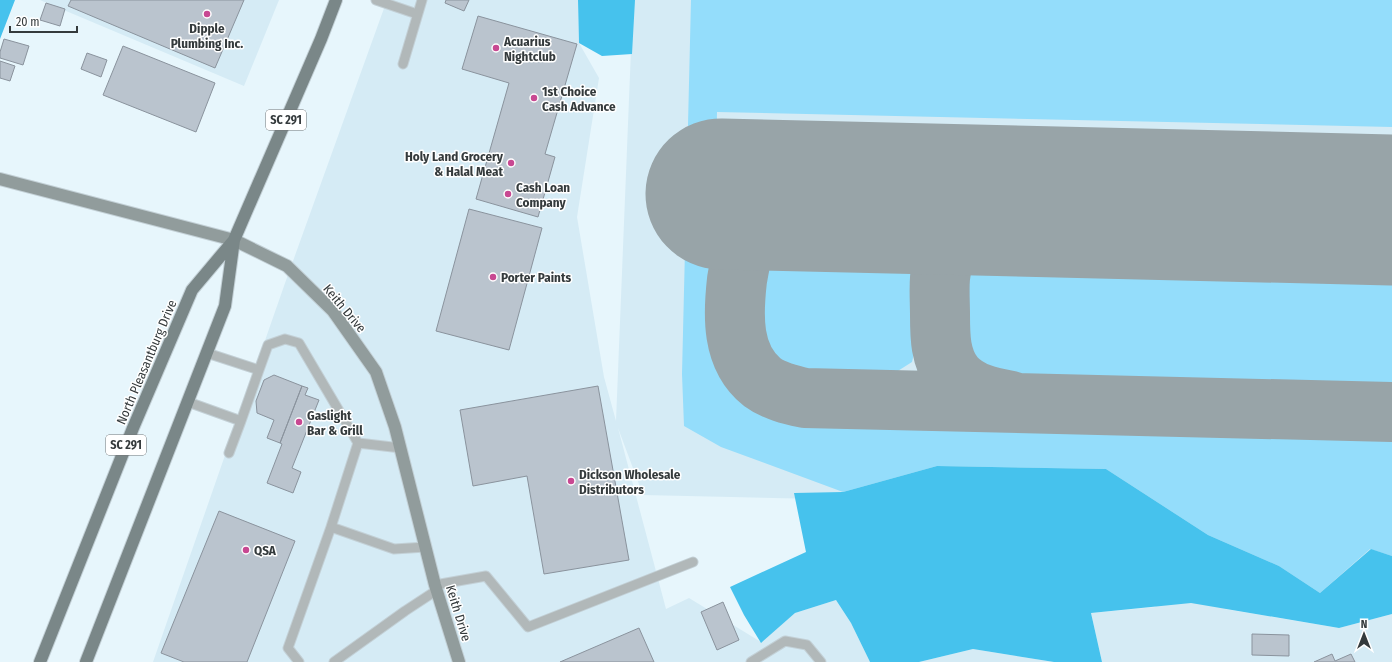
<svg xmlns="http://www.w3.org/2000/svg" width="1392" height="662" font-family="'Fira Sans Condensed',sans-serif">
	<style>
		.built { fill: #d5ebf5 }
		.green { fill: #94ddfb }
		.forest { fill: #46c2ed }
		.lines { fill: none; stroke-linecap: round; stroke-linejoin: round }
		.taxiway { stroke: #98a4a8; stroke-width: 60 }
		.runway { stroke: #98a4a8; stroke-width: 151 }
		.building { fill: #bac4ce; stroke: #8a939d }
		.lane-casing { stroke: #c3d0d6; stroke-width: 11 }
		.secondary-casing { stroke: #c3d0d6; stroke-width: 14 }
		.primary-casing { stroke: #c3d0d6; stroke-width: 14 }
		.lane { stroke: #b1b8b9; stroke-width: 9 }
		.secondary { stroke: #919c9c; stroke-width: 12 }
		.primary { stroke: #7a8788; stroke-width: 12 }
		.poi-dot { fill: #c84892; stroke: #fff; stroke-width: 1.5 }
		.labels { text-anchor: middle; stroke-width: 3; stroke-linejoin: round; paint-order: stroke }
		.shield { fill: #fff; stroke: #717576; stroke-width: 1 }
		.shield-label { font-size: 12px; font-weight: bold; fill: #343a3c }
		.poi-label { font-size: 13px; font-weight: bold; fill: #343a3c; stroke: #fff; text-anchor: start }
		.street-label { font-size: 13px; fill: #343a3c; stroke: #fff }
	</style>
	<rect width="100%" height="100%" fill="#e7f6fc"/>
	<!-- built -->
	<path class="built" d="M40 0H279L244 86Z
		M387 0H578L579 43 599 78 577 217 604 377 616 421 633 0H1392V611L1225 609 1339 628 1392 614V662H1102L1091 613 1156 607 1045 504 643 495 618 428 666 609 689 598 761 642 795 613 836 600 851 623 870 662H153L284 286Z
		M973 649 1054 662H919Z"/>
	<!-- green -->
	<path class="green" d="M691 0H1392V127L717 112 713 314 716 346 728 377 748 399 778 414 1392 430V556L1370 549 1320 593 1279 566 1208 535 1106 469 937 466 843 492 721 447 684 426 682 374Z
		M760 267 915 272 922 295 921 325 912 362 893 374 851 378 790 371 769 357 755 327 754 300Z
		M962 273 1392 281V390L1006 381C1000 380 993 380 988 377 981 374 974 366 970 360 952 333 956 304 962 273Z"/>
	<!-- forest -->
	<path class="forest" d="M0 0H15L0 39Z
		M578 0H635L632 54 602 56 579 43Z
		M937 466 1106 469 1208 535 1279 566 1320 593 1371 549 1392 556V614L1339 628 1191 603 1091 613 1102 662H1054L973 649 919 662H870L851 623 836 600 795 613 761 643 744 615 730 587 806 552 794 493 843 492Z"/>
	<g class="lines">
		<!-- taxiway -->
		<path class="taxiway" d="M806 196C790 200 774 203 762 215 745 233 741 256 737 280 733 315 731 357 762 382 774 391 791 395 805 398L1392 412
			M1011 401C990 397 969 393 954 376 940 358 940 336 940 315 940 303 939 290 940 278 942 256 956 229 974 215 987 205 1004 204 1020 201"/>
		<!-- runway -->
		<path class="runway" d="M721 194 1392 210"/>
	</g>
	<!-- building -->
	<path class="building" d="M71 0H244L215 68 68 6Z
		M446 0H469L464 11 445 3Z
		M46 3 65 9 60 26 40 20Z
		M478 16 577 44 545 154 555 157 538 217 476 199 509 83 462 69Z
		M4 39 29 46 23 65 0 58V52Z
		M123 46 215 83 196 132 103 95Z
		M87 53 107 60 101 77 81 69Z
		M0 61 15 66 10 81 0 78Z
		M469 209 542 228 509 350 436 331Z
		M274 375 302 386 280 443 267 438 274 420 257 413 256 401 264 380Z
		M302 386 308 388 305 395 319 400 292 468 301 472 293 493 267 483 282 444 280 443Z
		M598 386 629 560 544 574 527 476 473 486 460 410Z
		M219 511 295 541 247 662H184L161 653Z
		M723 602 739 640 717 650 701 612Z
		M639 628 654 662H560Z
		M1252 634 1289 635V656L1252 655Z
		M1332 654 1335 661 1351 654 1355 662H1314Z"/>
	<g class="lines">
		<!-- lane casing -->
		<g class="lane-casing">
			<path id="lane" d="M376 0 417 14
				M403 64 422 0
				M207 353 259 370 241 421
				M259 370 268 345 285 339 299 343 358 443 331 527
				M188 402 241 421 229 453
				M358 443 401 448
				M435 585 486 576 528 627 693 562
				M299 662 288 648 331 527 394 549 426 547
				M334 662 405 611 437 590
				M751 662 785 641 807 645 821 662"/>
		</g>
		<!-- secondary casing -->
		<g class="secondary-casing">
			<path id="secondary" d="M0 179 234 240 287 266 333 311 376 372 395 427 435 585 459 662"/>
		</g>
		<!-- primary casing -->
		<g class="primary-casing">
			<path id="primary" d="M40 662 133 428 192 290 234 240
				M86 662 225 306 234 240 321 39 336 0"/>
		</g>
		<!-- lane -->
		<use href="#lane" class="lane"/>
		<!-- secondary -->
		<use href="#secondary" class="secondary"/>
		<!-- primary -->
		<use href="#primary" class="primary"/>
	</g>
	<!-- markers -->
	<g class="poi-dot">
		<circle cx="207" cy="14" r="4"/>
		<circle cx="496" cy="48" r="4"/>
		<circle cx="534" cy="98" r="4"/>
		<circle cx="511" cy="163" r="4"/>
		<circle cx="508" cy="194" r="4"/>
		<circle cx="493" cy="277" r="4"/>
		<circle cx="299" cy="422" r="4"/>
		<circle cx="571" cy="481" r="4"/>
		<circle cx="246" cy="550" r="4"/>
	</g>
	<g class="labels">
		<!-- shield labels -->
		<g class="shield">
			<rect x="266" y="110" width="40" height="20" rx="3"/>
			<rect x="106" y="435" width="40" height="20" rx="3"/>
		</g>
		<g class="shield-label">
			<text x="286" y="124">SC 291</text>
			<text x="126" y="449">SC 291</text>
		</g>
		<!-- poi labels -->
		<g class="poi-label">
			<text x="207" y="33" text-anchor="middle">Dipple<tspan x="207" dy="15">Plumbing Inc.</tspan></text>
			<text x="504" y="46">Acuarius<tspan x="504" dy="15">Nightclub</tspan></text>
			<text x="542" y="96">1st Choice<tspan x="542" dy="15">Cash Advance</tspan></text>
			<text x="503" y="161" text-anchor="end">Holy Land Grocery<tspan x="503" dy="15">&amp; Halal Meat</tspan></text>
			<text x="516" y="192">Cash Loan<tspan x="516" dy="15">Company</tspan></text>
			<text x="501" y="282">Porter Paints</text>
			<text x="307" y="420">Gaslight<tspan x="307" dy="15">Bar &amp; Grill</tspan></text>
			<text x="579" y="479">Dickson Wholesale<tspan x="579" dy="15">Distributors</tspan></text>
			<text x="254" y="555">QSA</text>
		</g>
		<!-- street labels -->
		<g class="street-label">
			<text transform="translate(345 308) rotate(50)" y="5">Keith Drive</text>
			<text transform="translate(146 362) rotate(-67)" y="5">North Pleasantburg Drive</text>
			<text transform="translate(459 613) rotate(73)" y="5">Keith Drive</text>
		</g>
	</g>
	<!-- north arrow -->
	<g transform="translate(1364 634)" stroke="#ffffff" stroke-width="3" paint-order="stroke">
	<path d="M0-3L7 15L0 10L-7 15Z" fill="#343a3c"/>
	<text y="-6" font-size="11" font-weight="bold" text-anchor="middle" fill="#343a3c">N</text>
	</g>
	<!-- scale -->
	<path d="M10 26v6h67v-6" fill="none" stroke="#343a3c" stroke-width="2"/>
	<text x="16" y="26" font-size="12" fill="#343a3c" stroke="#ffffff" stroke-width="3" paint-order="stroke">20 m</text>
</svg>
